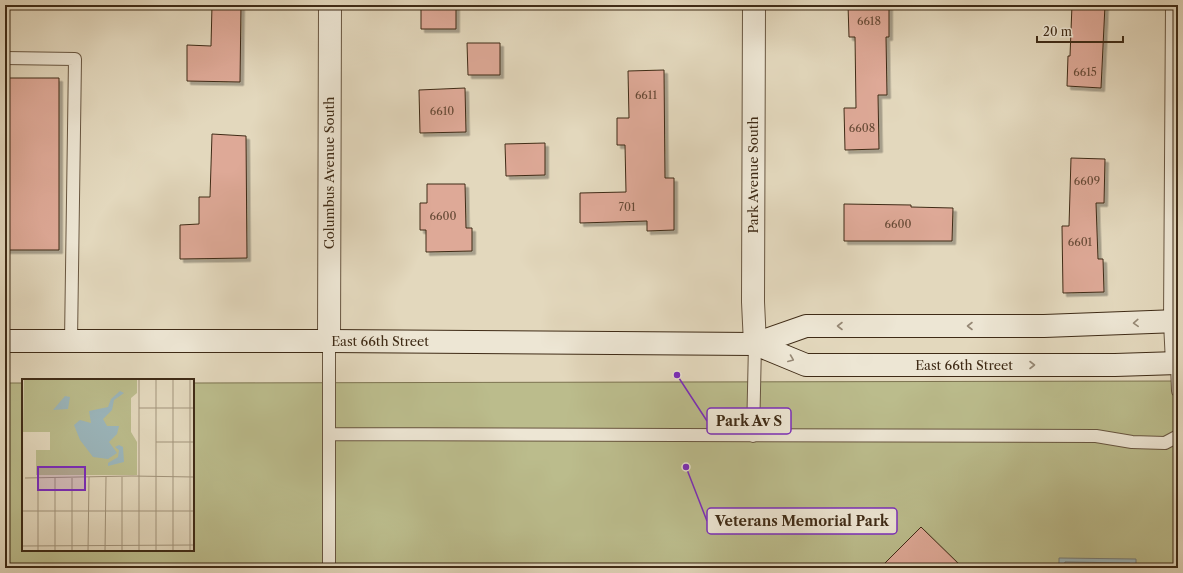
<svg xmlns="http://www.w3.org/2000/svg" width="1183" height="573" font-family="'Libre Caslon Text',serif">
	<style>
		.green { fill: #bbbc8c; stroke: #7d7451 }
		.water { fill: #9bb6bc; stroke: #767e7a }
		.lines { fill: none; stroke-linecap: round; stroke-linejoin: round }
		.shore { stroke: #6d7069; stroke-width: 1 }
		.building { fill: #dea997; stroke: #3f2b16; filter: url(#shadow) }
		.service-casing { stroke: #685640; stroke-width: 14 }
		.minor-casing { stroke: #685640; stroke-width: 24 }
		.secondary-casing { stroke: #3f2b16; stroke-width: 24 }
		.service { stroke: #ede6d4; stroke-width: 12 }
		.minor { stroke: #ede6d4; stroke-width: 22 }
		.secondary { stroke: #ede6d4; stroke-width: 22 }
		.oneway { stroke: #968875 }
		.labels { text-anchor: middle; stroke-width: 3; stroke-linejoin: round; paint-order: stroke }
		.number-label { font-size: 11px; fill: #674a36 }
		.street-label { font-size: 13px; fill: #3f2b16; stroke: #ede6d4 }
		.inset-road { fill: none; stroke: #a1937a; stroke-width: 1 }
		.view { fill: #7b2cbf; fill-opacity: 0.15; stroke: #7b2cbf; stroke-width: 2 }
		.inset-edge { fill: none; stroke: #3f2b16; stroke-width: 2 }
		.leader { fill: none; stroke: #7b2cbf; stroke-width: 1.5 }
		.callout-dot { fill: #7b2cbf; stroke: #ede6d4; stroke-width: 1.5 }
		.callout { fill: #ede6d4; stroke: #7b2cbf; stroke-width: 1.5 }
		.callout-label { font-size: 14px; text-anchor: middle; font-weight: bold; fill: #3f2b16 }
	</style>
	<defs>
		<filter id="shadow"><feDropShadow dx="3.5" dy="3.5" stdDeviation="0" flood-color="#0004"/></filter>
	</defs>
	<rect width="100%" height="100%" fill="#e3d8bd"/>
	<filter id="stains"><feTurbulence type="fractalNoise" baseFrequency=".005" numOctaves="4"/><feColorMatrix values="0 0 0 0 .2 0 0 0 0 .09 0 0 0 0 .02 0 0 0 .5 -.17"/></filter>
	<radialGradient id="worn" r=".72"><stop offset=".6" stop-color="#630" stop-opacity="0"/><stop offset="1" stop-color="#630" stop-opacity=".3"/></radialGradient>
	<!-- green -->
	<path class="green" d="M1178 381V568H5V383H23V550H193V383Z"/>
	<!-- water -->
	<path class="water" d="M1059 558 1136 559V568H1059Z"/>
	<g class="lines">
		<!-- shore -->
		<path class="shore" d="M1063 568 1065 562 1130 563 1132 568
			M1068 568H1126"/>
	</g>
	<!-- building -->
	<path class="building" d="M212 5H241L240 82 187 81V45L211 46Z
		M421 5H456V29H421Z
		M848 5H889V37H886L887 95H878L879 149 845 150 844 108H856L855 37H849Z
		M1072 5H1105L1101 88 1067 86 1068 56H1070Z
		M467 43H500V75H468Z
		M664 70 665 178H674V230L647 231V221L580 223V193L626 192 625 145H617V118H629L628 71Z
		M5 78H59V250H5Z
		M465 88 466 132 420 133 419 90Z
		M212 134 246 136 247 258 180 259V225L199 224V197H210Z
		M545 143V175L506 176 505 144Z
		M1071 158 1105 159 1104 203H1096L1098 259H1103L1104 292 1063 293 1062 226H1069Z
		M427 184H465L466 228H472V251L426 252V230H420V203H427Z
		M844 204 911 205V207L953 208 952 241H844Z
		M921 527 963 568H880Z"/>
	<g class="lines">
		<!-- service casing -->
		<g class="service-casing">
			<path id="service" d="M5 58 75 59 71 341
				M329 341V568
				M1177 363 1178 391
				M330 434 1096 436 1132 442 1165 443 1178 436
				M753 436 755 344"/>
		</g>
		<!-- minor casing -->
		<g class="minor-casing">
			<path id="minor" d="M754 5 753 302 755 344
				M329 341 330 5
				M1177 363 1175 322 1177 5"/>
		</g>
		<!-- secondary casing -->
		<g class="secondary-casing">
			<path id="secondary" d="M5 341H329L755 344 806 326H1044L1178 321
				M755 344 806 365H1115L1178 363"/>
		</g>
		<!-- service -->
		<use href="#service" class="service"/>
		<!-- minor -->
		<use href="#minor" class="minor"/>
		<!-- secondary -->
		<use href="#secondary" class="secondary"/>
	</g>
	<!-- one-way arrows -->
	<defs><path id="oneway-chevron" d="M-2-3.5L2.5 0L-2 3.5" fill="none" stroke-width="1.6" stroke-linecap="round" stroke-linejoin="round"/></defs>
	<g class="oneway">
		<use href="#oneway-chevron" transform="translate(1136 323) rotate(177)"/>
		<use href="#oneway-chevron" transform="translate(840 326) rotate(-180)"/>
		<use href="#oneway-chevron" transform="translate(970 326) rotate(-180)"/>
		<use href="#oneway-chevron" transform="translate(791 359) rotate(22)"/>
		<use href="#oneway-chevron" transform="translate(1032 365)"/>
	</g>
	<g class="labels">
		<!-- number labels -->
		<g class="number-label">
			<text x="869" y="25">6618</text>
			<text x="1085" y="76">6615</text>
			<text x="646" y="99">6611</text>
			<text x="442" y="115">6610</text>
			<text x="862" y="132">6608</text>
			<text x="1087" y="185">6609</text>
			<text x="627" y="211">701</text>
			<text x="443" y="220">6600</text>
			<text x="898" y="228">6600</text>
			<text x="1080" y="246">6601</text>
		</g>
		<!-- street labels -->
		<g class="street-label">
			<text transform="translate(329 173) rotate(-90)" y="5">Columbus Avenue South</text>
			<text transform="translate(753 175) rotate(-90)" y="5">Park Avenue South</text>
			<text x="380" y="346">East 66th Street</text>
			<text x="964" y="370">East 66th Street</text>
		</g>
	</g>
	<!-- overview -->
	<g transform="translate(22 379)">
		<rect width="172" height="172" fill="#e3d8bd"/>
		<path d="M2 0H115V14L109 19V53L115 63V96H14V71H28V53H1Z" fill="#bbbc8c"/>
		<path d="M98 12 102 14 92 21 90 31 81 40 85 47H97L95 55 87 63 95 74 86 80 71 78 58 61 52 46 58 41 69 44 67 32 86 28 89 20ZM43 17 48 18 46 30 31 31ZM97 66 101 68 102 83 86 87V84L96 78 97 71 93 68Z" fill="#9bb6bc"/>
		<path class="inset-road" d="M117 0V172M134 0V172M151 0V172M168 0V172M117 29H172M134 63H172M110 97 172 98M100 98V172M3 99 110 97M0 132H172M0 167 172 166M16 172V97M33 172V99M50 172V99M66 172 67 98M83 172 84 98"/>
		<path class="view" d="M16 88H63V111H16Z"/>
		<rect width="172" height="172" class="inset-edge"/>
	</g>
	<!-- callouts -->
	<path class="leader" d="M677 375L707 421M686 467L707 521"/>
	<g class="callout-dot">
		<circle cx="677" cy="375" r="4"/>
		<circle cx="686" cy="467" r="4"/>
	</g>
	<g class="callout">
		<rect x="707" y="408" width="84" height="26" rx="4"/>
		<rect x="707" y="508" width="190" height="26" rx="4"/>
	</g>
	<g class="callout-label">
		<text x="749" y="426">Park Av S</text>
		<text x="802" y="526">Veterans Memorial Park</text>
	</g>
	<!-- margin -->
	<rect width="1183" height="573" fill="none" stroke="#e3d8bd" stroke-width="20"/>
	<rect x="6" y="6" width="1171" height="561" fill="none" stroke="#3f2b16" stroke-width="2"/>
	<rect x="10" y="10" width="1163" height="553" fill="none" stroke="#3f2b16"/>
	<!-- scale -->
	<path d="M1037 36v6h86v-6" fill="none" stroke="#3f2b16" stroke-width="2"/>
	<text x="1043" y="36" font-size="12" fill="#3f2b16" stroke="#ede6d4" stroke-width="3" paint-order="stroke">20 m</text>
	<rect width="100%" height="100%" filter="url(#stains)"/>
	<rect width="100%" height="100%" fill="url(#worn)"/>
</svg>
